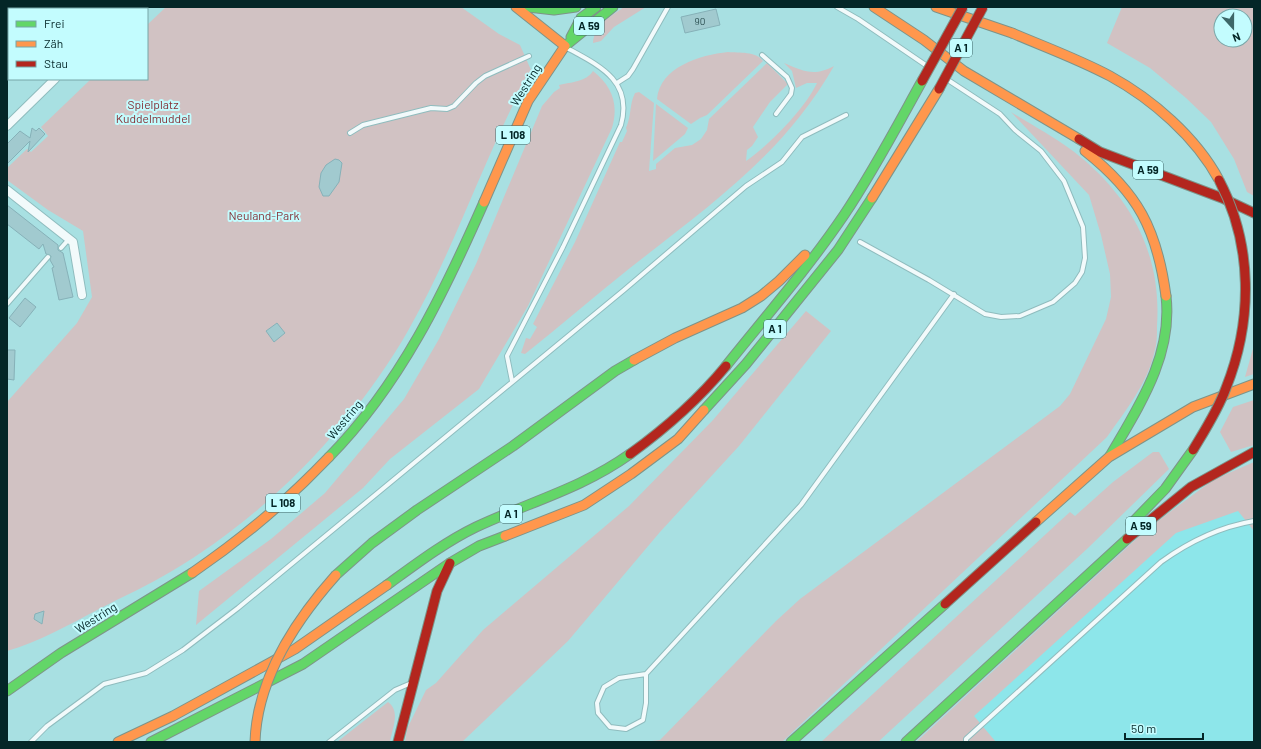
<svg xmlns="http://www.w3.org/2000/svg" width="1261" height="749" font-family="Barlow,sans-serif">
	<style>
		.built { fill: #8de6ea }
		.green { fill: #d1c2c3; fill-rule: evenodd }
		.building { fill: #a1cacf; stroke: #86b1b8 }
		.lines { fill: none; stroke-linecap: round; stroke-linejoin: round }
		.lane-casing { stroke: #8fbcbe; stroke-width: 6 }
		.street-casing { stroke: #8fbcbe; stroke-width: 10 }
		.fast-casing { stroke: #7e9489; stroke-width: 11 }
		.slow-casing { stroke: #7e9489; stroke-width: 11 }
		.jam-casing { stroke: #7e9489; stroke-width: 11 }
		.lane { stroke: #f2fafb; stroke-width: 4 }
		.street { stroke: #f2fafb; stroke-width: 8 }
		.fast { stroke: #63d668; stroke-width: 9 }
		.slow { stroke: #ff974d; stroke-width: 9 }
		.jam { stroke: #b3261e; stroke-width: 9 }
		.slow-bridge-casing { stroke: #7e9489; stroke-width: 11; stroke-linecap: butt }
		.jam-bridge-casing { stroke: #7e9489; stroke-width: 11; stroke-linecap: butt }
		.slow-bridge { stroke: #ff974d; stroke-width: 9 }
		.jam-bridge { stroke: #b3261e; stroke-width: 9 }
		.labels { text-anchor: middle; stroke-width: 4; stroke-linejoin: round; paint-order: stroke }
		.number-label { font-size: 10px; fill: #2d5153 }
		.shield { fill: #c3fcfe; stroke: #3d6668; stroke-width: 1 }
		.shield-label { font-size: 11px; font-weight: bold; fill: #042627 }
		.street-label { font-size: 12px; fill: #042627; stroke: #c3fcfe }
		.park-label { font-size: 12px; fill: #852f35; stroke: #c3fcfe }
	</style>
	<rect width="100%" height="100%" fill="#a8e0e2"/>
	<!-- built -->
	<path class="built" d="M1254 481V742H934L1153 532Z"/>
	<!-- green -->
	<path class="green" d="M166 7H461L499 34 520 45 531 70C485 154 456 246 409 329 356 423 266 516 172 571 149 585 124 596 99 609 70 624 39 642 7 651V402L77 323 92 297 83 231 48 210 7 180V168L27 149 31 152 48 136 41 127 91 79H147V25Z
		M624 7H646L614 27 601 41 593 43C594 25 610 17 624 7Z
		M1122 7H1254V196L1247 192 1234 159 1211 122 1186 98 1150 68 1107 43ZM1221 16H1245V40H1221Z
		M728 52C739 53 756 51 763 61L707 115 700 118 691 124 657 99C660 67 700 55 728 52Z
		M767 63 787 83V85L770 102 753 127 758 137 752 146 747 150 746 161C770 144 804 110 817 83H807L796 88 792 71 784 63C803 71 814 77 834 66 783 155 709 206 630 268 595 296 560 326 525 354L521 353 526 338 530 339 537 327 533 324 575 242 620 142H622L627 131 626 128C632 114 629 105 635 93L639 92 654 103 649 171 656 169V164L675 148 692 145 701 139 707 130 709 119Z
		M593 71C612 86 619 104 612 128L528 306 479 389 390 459 363 488 196 625 199 591 271 539 325 493 404 399 439 339 476 264 542 106 554 92 560 88 559 85C571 82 586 82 593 71Z
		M656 104 688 128 685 134 653 161Z
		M1011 112C1032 125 1054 137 1073 151 1130 195 1162 253 1157 326 1157 334 1157 343 1155 350 1148 383 1126 410 1107 437L782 742H643L660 740 776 621 800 599 1060 406 1070 394 1106 319 1111 297 1110 274 1101 235 1089 195Z
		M806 311 831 331 739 446 660 532 568 641 462 742H405L407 729 426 690 436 683 483 630 629 506 713 420Z
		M1254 345V374L1245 377Z
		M1254 400V445L1231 452 1220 432 1233 407Z
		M1153 452H1159L1169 469 1088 548 878 742H821L1060 521 1070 512 1075 516 1113 482Z
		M1254 462V531L1238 511 1176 533 974 716 996 742H916L1147 529 1213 480Z
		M388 702C401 711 392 729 390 742H337Z"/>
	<!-- building -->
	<path class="building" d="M716 9 720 25 685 33 681 17Z
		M32 128 36 131 39 128 45 134 28 152 30 141 7 164V144L20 131 30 138Z
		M335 159 339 160 342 163 339 182 329 196H323L319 187 321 173 326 165Z
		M7 205 58 245V250L63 253 73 297 59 300 52 268 54 267 50 260 51 256 46 254 43 244 39 249 7 224Z
		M25 298 36 307 20 327 9 318Z
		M277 323 285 333 274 342 266 331Z
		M7 350H15L14 380 7 379Z
		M44 611 42 624 34 619 35 614Z"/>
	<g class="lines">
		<!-- lane casing -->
		<g class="lane-casing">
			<path id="lane" d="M837 7 858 19 927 66
				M762 55 787 77 792 88 791 94 776 114
				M617 83 628 76 633 69 668 7
				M350 133 363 125 431 108 447 109 454 106 476 83 485 76 529 56
				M860 242 929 280 985 314 1001 317 1020 316 1053 302 1075 283 1082 272 1085 258 1083 227 1064 181 1041 151 1015 130 1000 114 948 80
				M61 248 69 239
				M7 304 48 257
				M512 381 507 356 563 247 621 125C633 81 600 66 567 48
				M646 674 619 678 604 687 597 703 598 713 610 727 626 729 643 720 646 703V674L801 505 954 294
				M31 742 47 726 104 684 146 673 183 650 238 608 624 290 746 186 782 162 802 137 846 115
				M329 742 395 690 409 684
				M966 742V739L1161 562C1190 541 1219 527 1254 521"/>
		</g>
		<!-- street casing -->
		<g class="street-casing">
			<path id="street" d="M126 9 128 7
				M7 126 55 79
				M7 190 73 242 82 295"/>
		</g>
		<!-- fast casing -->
		<g class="fast-casing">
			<path id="fast" d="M528 7 554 10 576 7
				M571 37 581 18 596 7
				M565 46 613 7
				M726 366C766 316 808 268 844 215 873 172 897 126 922 81
				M704 410 746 364 838 250 872 198
				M1110 456C1139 406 1173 356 1166 296
				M329 457C400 385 444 293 484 202
				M1131 524 1165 489 1193 450
				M336 575 372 543 417 510 513 446 615 371 634 360
				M387 585C416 564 445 542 476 527 529 502 581 489 630 454
				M7 691 61 653 192 573
				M151 742 303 664 450 563 479 546 505 536
				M791 742 945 604
				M906 742 1127 539"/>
		</g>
		<!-- slow casing -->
		<g class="slow-casing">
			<path id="slow" d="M874 7 924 40 964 71 1079 139
				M936 7 1012 33
				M1085 151C1138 193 1157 229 1166 296
				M872 198 939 89
				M484 202 528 101 565 46 516 7
				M634 360 675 338 742 308 761 296 779 281 805 255
				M1036 522 1109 457 1193 407 1254 384
				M505 536 584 505 631 474 678 439 704 410
				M192 573C242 539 287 501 329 457
				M118 742 173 716 295 649 387 585"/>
		</g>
		<!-- jam casing -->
		<g class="jam-casing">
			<path id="jam" d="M1079 139 1100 152 1222 198 1254 213
				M630 454C666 428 698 400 726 366
				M1127 539 1191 487 1254 452
				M945 604 1036 522
				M398 742 437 591 450 563"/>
		</g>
		<!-- lane -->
		<use href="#lane" class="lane"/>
		<!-- street -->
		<use href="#street" class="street"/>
		<!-- fast -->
		<use href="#fast" class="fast"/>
		<!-- slow -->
		<use href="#slow" class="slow"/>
		<!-- jam -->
		<use href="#jam" class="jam"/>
		<!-- slow-bridge casing -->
		<g class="slow-bridge-casing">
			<path id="slow-bridge" d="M1012 33C1045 47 1078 59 1110 76 1152 99 1196 137 1219 180
				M255 742C257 678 295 621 336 575"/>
		</g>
		<!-- jam-bridge casing -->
		<g class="jam-bridge-casing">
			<path id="jam-bridge" d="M922 81 963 7
				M939 89 983 7
				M1193 450C1205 430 1218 410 1226 388 1253 320 1253 245 1219 180"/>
		</g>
		<!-- slow-bridge -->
		<use href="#slow-bridge" class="slow-bridge"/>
		<!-- jam-bridge -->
		<use href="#jam-bridge" class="jam-bridge"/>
	</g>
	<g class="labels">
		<!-- number labels -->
		<g class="number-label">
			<text x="700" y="25">90</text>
		</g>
		<!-- shield labels -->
		<g class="shield">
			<rect x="574" y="17" width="30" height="18" rx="3"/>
			<rect x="950" y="39" width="22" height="18" rx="3"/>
			<rect x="496" y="126" width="34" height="18" rx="3"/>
			<rect x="1133" y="161" width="30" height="18" rx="3"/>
			<rect x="764" y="320" width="22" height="18" rx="3"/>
			<rect x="266" y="494" width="34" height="18" rx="3"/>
			<rect x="500" y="505" width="22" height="18" rx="3"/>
			<rect x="1126" y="517" width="30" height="18" rx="3"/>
		</g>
		<g class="shield-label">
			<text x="589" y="30">A 59</text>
			<text x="961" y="52">A 1</text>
			<text x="513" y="139">L 108</text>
			<text x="1148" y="174">A 59</text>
			<text x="775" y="333">A 1</text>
			<text x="283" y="507">L 108</text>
			<text x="511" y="518">A 1</text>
			<text x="1141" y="530">A 59</text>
		</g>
		<!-- street labels -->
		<g class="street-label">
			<text transform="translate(526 85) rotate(-58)" y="4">Westring</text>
			<text transform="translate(345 420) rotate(-50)" y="4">Westring</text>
			<text transform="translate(96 618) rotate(-32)" y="4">Westring</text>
		</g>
		<!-- park labels -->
		<g class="park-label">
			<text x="153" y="109">Spielplatz<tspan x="153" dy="14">Kuddelmuddel</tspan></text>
			<text x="264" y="220">Neuland-Park</text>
		</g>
	</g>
	<!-- border -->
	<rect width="1261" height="749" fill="none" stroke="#042627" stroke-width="16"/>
	<!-- legend -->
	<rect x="8" y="8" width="140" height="72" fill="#c3fcfe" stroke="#77a6a8"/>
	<rect x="16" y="21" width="20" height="6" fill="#63d668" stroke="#77a6a8"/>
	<text x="44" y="28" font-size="12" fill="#042627">Frei</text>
	<rect x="16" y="41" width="20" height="6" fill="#ff974d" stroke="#77a6a8"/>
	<text x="44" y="48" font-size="12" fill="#042627">Zäh</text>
	<rect x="16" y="61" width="20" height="6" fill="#b3261e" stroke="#77a6a8"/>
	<text x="44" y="68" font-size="12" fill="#042627">Stau</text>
	<!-- north arrow -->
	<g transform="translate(1233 28) rotate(159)"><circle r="19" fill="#c3fcfe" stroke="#77a6a8"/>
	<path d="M0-3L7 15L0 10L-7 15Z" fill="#3d6768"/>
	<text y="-6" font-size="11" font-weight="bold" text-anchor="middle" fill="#042627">N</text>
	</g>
	<!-- scale -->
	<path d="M1125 733v6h78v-6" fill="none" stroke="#042627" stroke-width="2"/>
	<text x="1131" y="733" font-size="12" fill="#042627" stroke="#c3fcfe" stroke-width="3" paint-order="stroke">50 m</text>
</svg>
